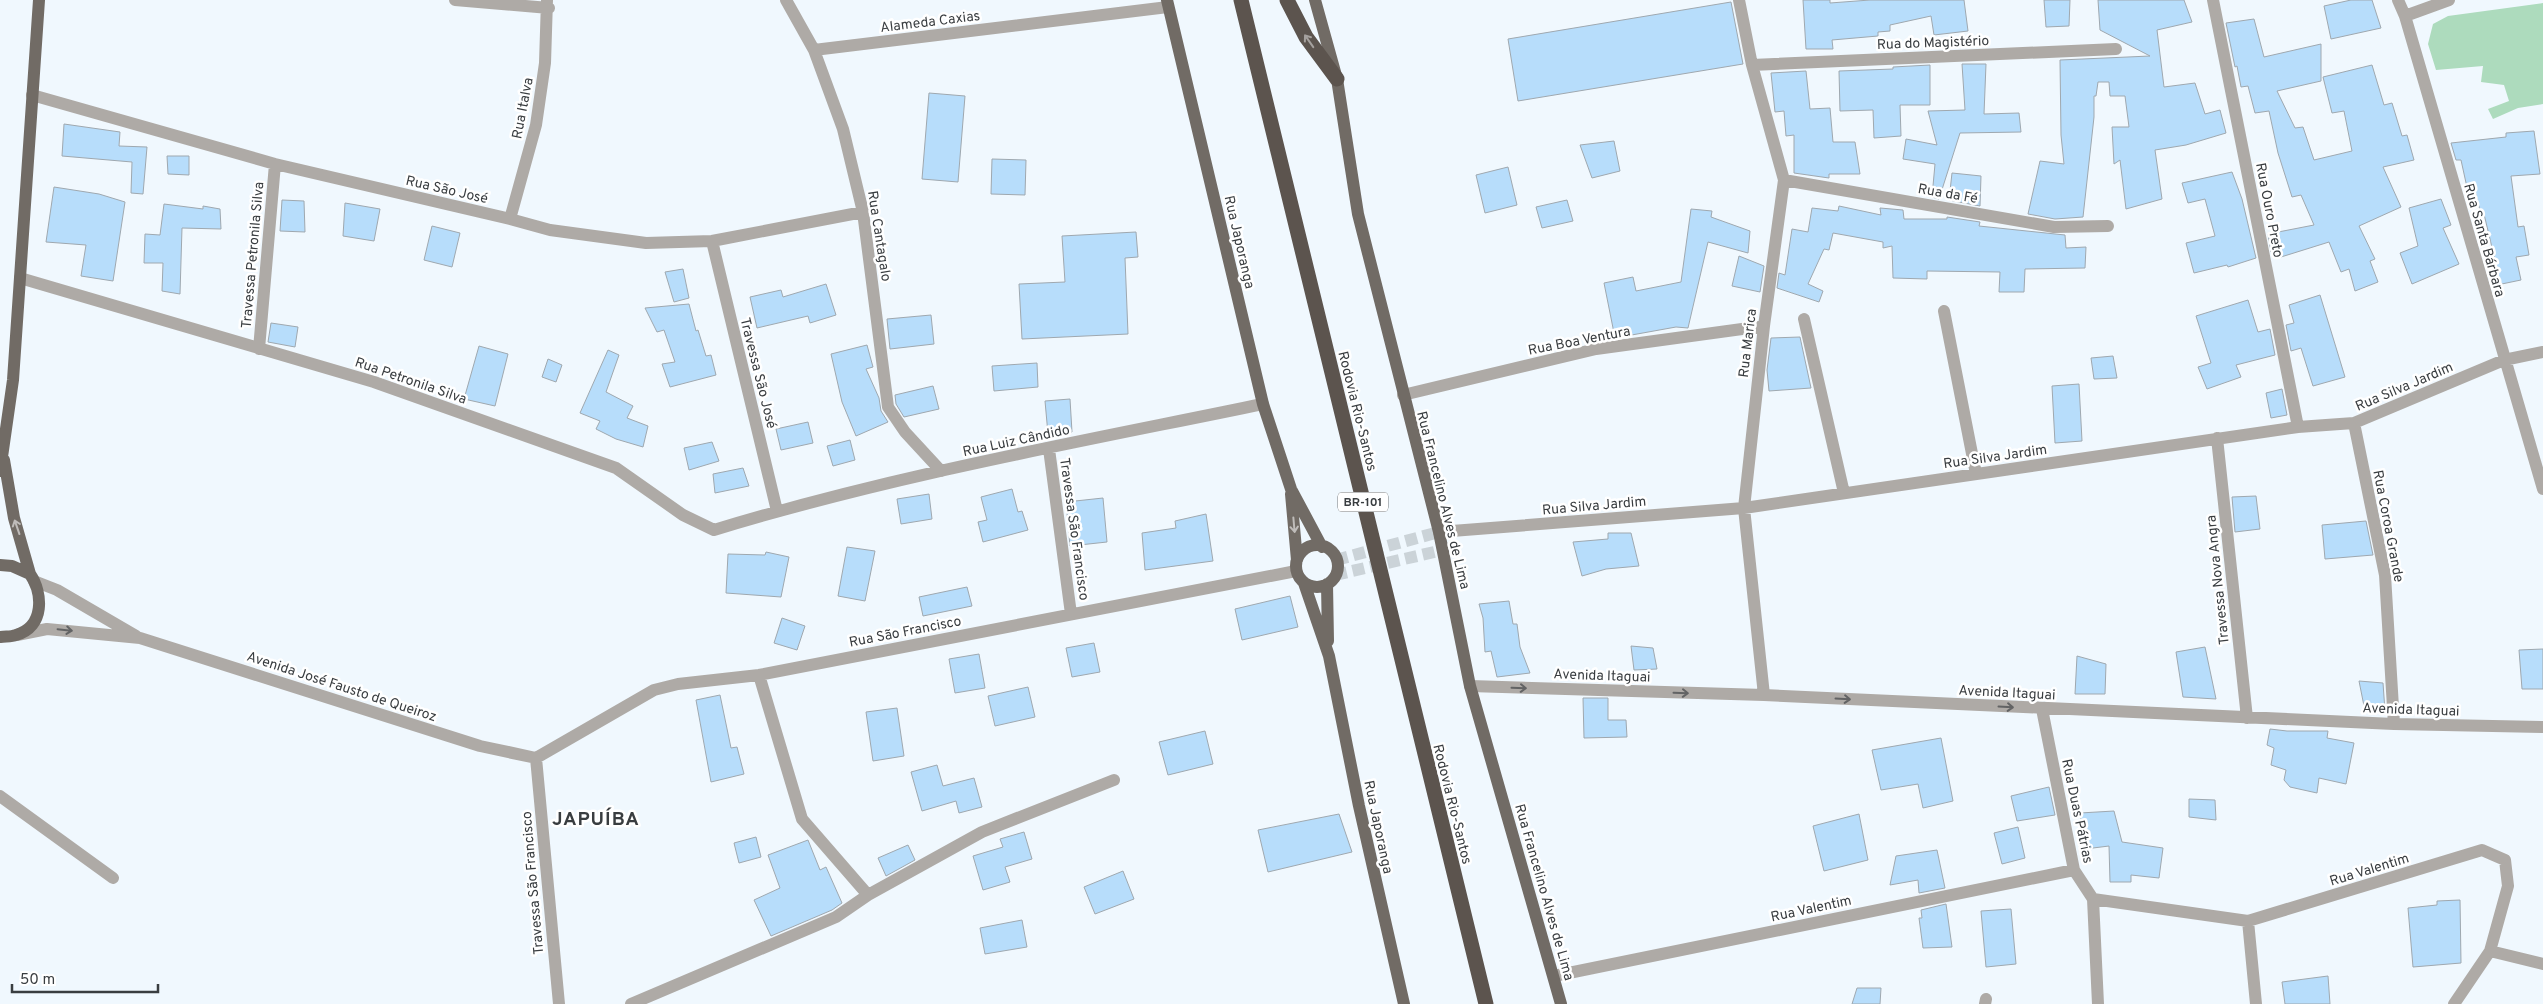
<svg xmlns="http://www.w3.org/2000/svg" width="2543" height="1004" font-family="Overpass,sans-serif">
	<style>
		.green { fill: #addbbd }
		.building { fill: #b7ddfb; stroke: #9fa8af }
		.lines { fill: none; stroke-linecap: round; stroke-linejoin: round }
		.major-tunnel { stroke: #cbd3d8; stroke-width: 12; stroke-dasharray: 12 6; stroke-linecap: butt }
		.minor { stroke: #aeaaa6; stroke-width: 12 }
		.major { stroke: #716b65; stroke-width: 12 }
		.highway { stroke: #5c544e; stroke-width: 15 }
		.oneway { stroke: #a5a19e }
		.oneway2 { stroke: #bfbcba }
		.oneway3 { stroke: #626364 }
		.labels { text-anchor: middle; stroke-width: 5; stroke-linejoin: round; paint-order: stroke }
		.shield { fill: #fff; stroke: #747779; stroke-width: 1 }
		.shield-label { font-size: 12px; font-weight: bold; fill: #393d40 }
		.street-label { font-size: 14px; fill: #393d40; stroke: #fff }
		.district-label { font-size: 19px; font-weight: bold; letter-spacing: 1px; fill: #393d40; stroke: #fff }
	</style>
	<rect width="100%" height="100%" fill="#f0f8fe"/>
	<!-- green -->
	<path class="green" d="M2543 3V104L2518 108 2493 119 2488 109 2509 101 2504 85 2481 82 2483 66 2436 70 2428 44 2433 24 2448 16Z"/>
	<!-- building -->
	<path class="building" d="M1803 0H1830V3L1870 0H1964L1968 31 1934 35 1931 16 1890 25V31L1878 32V36L1832 40 1833 49H1806Z
		M2044 0H2070L2069 26 2046 27Z
		M2098 0H2184L2192 22 2157 30 2164 87 2195 83 2205 114 2220 110 2226 133 2186 145 2155 150 2162 199 2126 209 2120 160 2114 164 2112 127H2129L2125 96H2110L2109 82H2098L2096 96H2094V117L2083 217 2055 219 2028 214 2040 161 2064 164 2061 135 2060 60 2150 56 2100 30Z
		M2351 0H2372L2381 28 2331 39 2324 6Z
		M1731 2 1743 64 1518 101 1508 39Z
		M2254 19 2264 57 2321 44V81L2277 91 2295 128 2303 127 2314 160 2352 151 2344 111 2332 113 2323 77 2372 65 2384 105 2392 103 2402 136 2407 135 2414 160 2383 167 2401 207 2359 226 2375 259 2370 261 2378 282 2355 291 2349 269 2341 272 2329 242 2281 257 2280 249 2271 252 2268 234 2314 225 2301 195 2292 197 2278 153 2269 111 2255 113 2248 86 2241 87 2237 66 2235 67 2226 23Z
		M1962 64H1986L1984 114 2019 113 2021 132 1960 133 1939 199 1932 197 1935 164 1903 159 1906 139 1937 145 1928 111 1965 110Z
		M1930 65V105H1900L1901 136 1874 138 1873 110 1840 111 1839 71 1893 69V67Z
		M1806 71 1810 109 1830 108 1833 142H1855L1860 174H1829V178L1794 173V135L1786 136 1784 111 1775 112 1771 73Z
		M929 93 965 96 958 182 922 179Z
		M64 124 120 132 119 146 147 147 143 194 131 193 132 162 62 156Z
		M2534 131 2540 174 2511 176 2518 227 2524 226 2529 255 2516 257 2521 280 2492 286 2486 263 2495 260 2484 214H2481L2475 191 2468 192 2461 160H2456L2451 143 2506 137V133Z
		M1614 141 1620 171 1592 178 1580 145Z
		M167 156H189V175L168 174Z
		M992 159 1026 160 1025 195 991 194Z
		M1508 167 1517 205 1485 213 1476 175Z
		M2232 172 2242 199 2256 258 2228 267 2227 265 2194 273 2186 243 2215 236 2205 199 2188 203 2182 183Z
		M1952 173 1981 176 1980 206 1949 200Z
		M54 187 99 194 125 202 113 281 81 276 86 245 46 242Z
		M2441 199 2451 225 2443 228 2459 264 2412 284 2400 253 2418 246 2409 208Z
		M282 200 304 201 305 232 280 231Z
		M1567 200 1573 221 1542 228 1536 207Z
		M345 203 380 209 374 241 343 236Z
		M164 204 203 209V206L220 209 221 229 182 228 180 294 162 291 163 263H144L145 234 160 235Z
		M1839 206 1881 215 1880 208 1903 210 1904 219H1947V217L1980 222 1979 226 2065 235 2066 248 2086 247 2085 268 2025 269 2024 292H1999L2000 272 1927 271V279L1893 278 1892 246 1883 248V242L1833 233 1829 250 1824 249 1808 284 1823 291 1819 302 1777 288 1779 273 1785 275 1792 229 1808 232 1812 208 1838 211Z
		M1691 209 1712 211 1711 217 1750 231 1748 253 1708 242 1688 328 1676 327 1615 338 1604 283 1633 277 1636 291 1681 282Z
		M432 226 460 233 452 267 424 260Z
		M1136 232 1138 257 1125 258 1128 334 1022 339 1019 284 1065 282 1062 236Z
		M1739 256 1764 266 1760 292 1732 286Z
		M683 269 689 298 674 302 665 272Z
		M826 284 836 315 810 323 808 316 757 328 750 297 781 290 783 297Z
		M2320 295 2345 377 2313 386 2301 348 2291 351 2286 325 2294 323 2289 305Z
		M2248 300 2258 332 2270 329 2275 355 2236 365 2241 377 2207 389 2198 367 2211 363 2196 316Z
		M689 304 696 331 698 330 706 356 711 355 716 375 670 387 662 364 675 362 664 330 657 332 645 308Z
		M931 315 934 344 890 349 887 319Z
		M271 323 298 327 295 347 268 342Z
		M1800 337 1811 388 1769 391 1767 370 1771 338Z
		M867 345 873 367 866 369 879 398 881 411 888 422 856 436 842 402 831 354Z
		M479 346 508 354 495 406 464 399Z
		M608 350 619 355 606 392 633 406 627 418 648 426 643 447 616 439 596 429 600 421 580 413Z
		M2113 356 2117 378 2094 379 2091 358Z
		M548 359 562 365 556 382 542 377Z
		M1037 363 1038 387 994 391 992 366Z
		M2079 384 2082 441 2055 443 2052 386Z
		M933 386 939 409 904 417 896 404 895 395Z
		M2282 389 2287 415 2271 418 2266 393Z
		M1070 399 1072 432 1048 434 1045 401Z
		M808 422 813 443 781 450 776 429Z
		M850 440 855 460 833 466 827 446Z
		M712 442 719 461 689 470 684 448Z
		M743 468 749 486 715 493 713 474Z
		M1012 489 1018 512 1022 511 1028 530 983 542 978 522 987 520 981 497Z
		M929 494 932 519 901 524 897 499Z
		M2256 496 2260 529 2235 532 2232 497Z
		M1103 498 1107 542 1070 546 1066 502Z
		M1206 514 1213 561 1145 570 1142 533 1176 528 1175 521Z
		M2366 521 2373 555 2325 559 2322 525Z
		M1608 533H1631L1639 566 1606 569 1582 576 1573 542 1608 539Z
		M847 547 875 551 865 601 838 596Z
		M766 552 789 557 781 597 726 593 728 554 765 555Z
		M967 587 972 606 923 616 919 597Z
		M1290 596 1298 627 1242 640 1235 609Z
		M1509 601 1513 624H1517L1520 647 1530 673 1497 677 1491 651 1485 652 1483 618 1479 604Z
		M782 618 805 626 797 650 774 643Z
		M1094 643 1100 672 1072 677 1066 648Z
		M1631 646 1653 648 1657 669 1634 670Z
		M2205 647 2216 699 2183 697 2176 652Z
		M2543 649V689H2522L2519 650Z
		M979 654 985 688 955 693 949 659Z
		M2077 656 2106 664 2105 694H2075Z
		M2359 681 2383 683 2385 711H2365Z
		M1028 687 1035 717 995 726 988 696Z
		M720 695 731 748 737 747 744 774 711 782 696 700Z
		M1583 698H1608V720H1626L1627 737 1584 738Z
		M897 708 904 756 873 761 866 712Z
		M2270 729 2287 731H2328L2327 738 2354 743 2346 784 2319 778 2317 793 2290 787 2284 780 2286 770 2271 765 2274 748 2267 745Z
		M1205 731 1213 764 1168 775 1159 742Z
		M1941 738 1953 801 1923 808 1918 784 1881 790 1872 750Z
		M937 765 943 786 974 778 982 807 959 813 956 801 922 811 911 772Z
		M2049 787 2055 815 2017 821 2011 796Z
		M2189 799 2215 800 2216 820 2189 817Z
		M2114 811 2122 842 2163 848 2159 878 2131 875V882H2110L2109 846 2085 849 2080 813Z
		M1339 814 1352 852 1268 872 1258 830Z
		M1859 814 1868 860 1824 871 1813 826Z
		M2018 827 2025 858 2002 864 1994 833Z
		M1024 832 1032 859 1005 867 1010 882 983 890 973 856 1003 847 1000 839Z
		M756 837 761 857 739 863 734 843Z
		M808 840 820 870 826 867 842 903 832 910 771 936 754 900 780 888 768 855Z
		M908 845 915 860 886 876 878 858Z
		M1937 850 1945 888 1919 893 1918 880 1890 885 1896 856Z
		M1123 871 1134 899 1095 914 1084 887Z
		M2460 900 2461 963 2413 967 2408 908 2437 905V901Z
		M1946 904 1952 947 1923 948 1919 918H1922L1921 910Z
		M2011 909 2016 964 1986 967 1981 911Z
		M1022 920 1027 947 985 954 980 928Z
		M2328 976 2330 1004H2285L2282 982Z
		M1857 988H1881L1880 1004H1852Z"/>
	<g class="lines">
		<!-- major-tunnel -->
		<path class="major-tunnel" d="M1336 560 1439 532
			M1335 575 1443 550"/>
		<!-- minor -->
		<path class="minor" d="M455 0 549 8
			M786 0 814 50 843 129 863 212 888 407 905 432 941 471
			M1739 0 1752 65 1784 180 1764 326 1744 508 1764 695
			M2213 0 2298 427
			M2398 0 2405 16 2543 489
			M2405 16 2449 0
			M814 50 1168 7
			M1752 65 2116 49
			M32 95 275 164 510 219 550 230 646 243 712 241 863 212
			M1784 180 2054 227 2108 226
			M510 219 536 125 545 63 547 0
			M712 241 777 511
			M20 278 374 382 616 468 683 515 714 530C894 475 1079 442 1263 404
			M1944 311 1976 474
			M1804 319 1844 493
			M259 349 275 164
			M1403 395 1596 349 1764 326
			M2354 423 2385 575 2394 724
			M2217 438 2247 718
			M1049 449 1071 614
			M1439 532 1744 508 2298 427 2354 423 2504 360 2543 352
			M34 581 57 590 136 636
			M17 635 47 629 140 638 480 746 536 758
			M759 675 802 819 868 895
			M1470 686 1764 695 2394 724 2543 727
			M2042 709 2074 870 2093 899 2098 1004
			M536 758 654 690 678 684 759 675 1296 571
			M536 758 559 1004
			M0 796 113 878
			M2093 899 2248 921 2482 850 2505 860 2508 886 2490 951 2454 1004
			M2248 921 2256 1004
			M2490 951 2543 964
			M1554 976 2074 870
			M631 1004 836 917 868 895 982 832 1114 780
			M1985 1004 1986 999"/>
		<!-- major -->
		<path class="major" d="M1167 0 1263 404 1291 489 1322 547
			M1315 0 1337 79 1358 214 1439 532 1470 686 1561 1004
			M4 460 14 518 30 574
			M0 471 13 380 39 0
			M1291 494 1297 560
			M1296 566a21 21 0 1 1 42 0a21 21 0 1 1-42 0Z
			M0 565 12 566 30 574C43 593 45 627 16 635 11 637 5 636 0 637
			M1304 583 1329 656 1359 806 1404 1004
			M1327 584 1328 641"/>
		<!-- highway -->
		<path class="highway" d="M1241 0 1486 1004
			M1287 0 1306 37 1337 79"/>
	</g>
	<!-- one-way arrows -->
	<defs><path id="oneway-shaft" d="M-6 0H5M1.5-3L5.5 0L1.5 3" fill="none" stroke-width="1.6" stroke-linecap="round" stroke-linejoin="round" transform="scale(1.25)"/></defs>
	<use class="oneway" href="#oneway-shaft" transform="translate(1309 41) rotate(-125)"/>
	<g class="oneway2">
		<use href="#oneway-shaft" transform="translate(1294 525) rotate(85)"/>
		<use href="#oneway-shaft" transform="translate(17 527) rotate(-109)"/>
	</g>
	<g class="oneway3">
		<use href="#oneway-shaft" transform="translate(65 630) rotate(6)"/>
		<use href="#oneway-shaft" transform="translate(1519 688) rotate(2)"/>
		<use href="#oneway-shaft" transform="translate(1681 693) rotate(2)"/>
		<use href="#oneway-shaft" transform="translate(1843 699) rotate(3)"/>
		<use href="#oneway-shaft" transform="translate(2006 707) rotate(3)"/>
	</g>
	<g class="labels">
		<!-- shield labels -->
		<rect class="shield" x="1338" y="492.5" width="50" height="19" rx="4"/>
		<g class="shield-label">
			<text x="1363" y="506">BR-101</text>
		</g>
		<!-- street labels -->
		<g class="street-label">
			<text transform="translate(930 21) rotate(-7)" y="5">Alameda Caxias</text>
			<text transform="translate(1933 42) rotate(-2)" y="5">Rua do Magistério</text>
			<text transform="translate(522 108) rotate(-79)" y="5">Rua Italva</text>
			<text transform="translate(447 189) rotate(13)" y="5">Rua São José</text>
			<text transform="translate(1948 193) rotate(10)" y="5">Rua da Fé</text>
			<text transform="translate(2270 210) rotate(79)" y="5">Rua Ouro Preto</text>
			<text transform="translate(880 236) rotate(81)" y="5">Rua Cantagalo</text>
			<text transform="translate(2485 240) rotate(74)" y="5">Rua Santa Bárbara</text>
			<text transform="translate(1240 242) rotate(77)" y="5">Rua Japoranga</text>
			<text transform="translate(252 255) rotate(-85)" y="5">Travessa Petronila Silva</text>
			<text transform="translate(1579 340) rotate(-11)" y="5">Rua Boa Ventura</text>
			<text transform="translate(1747 343) rotate(-83)" y="5">Rua Marica</text>
			<text transform="translate(759 373) rotate(76)" y="5">Travessa São José</text>
			<text transform="translate(411 380) rotate(19)" y="5">Rua Petronila Silva</text>
			<text transform="translate(2404 386) rotate(-23)" y="5">Rua Silva Jardim</text>
			<text transform="translate(1358 411) rotate(76)" y="5">Rodovia Rio-Santos</text>
			<text transform="translate(1016 440) rotate(-12)" y="5">Rua Luiz Cândido</text>
			<text transform="translate(1995 456) rotate(-8)" y="5">Rua Silva Jardim</text>
			<text transform="translate(1444 500) rotate(76)" y="5">Rua Francelino Alves de Lima</text>
			<text transform="translate(1594 505) rotate(-5)" y="5">Rua Silva Jardim</text>
			<text transform="translate(2389 526) rotate(79)" y="5">Rua Coroa Grande</text>
			<text transform="translate(1075 529) rotate(82)" y="5">Travessa São Francisco</text>
			<text transform="translate(2217 580) rotate(-96)" y="5">Travessa Nova Angra</text>
			<text transform="translate(905 631) rotate(-11)" y="5">Rua São Francisco</text>
			<text transform="translate(1602 675) rotate(2)" y="5">Avenida Itaguai</text>
			<text transform="translate(342 686) rotate(18)" y="5">Avenida José Fausto de Queiroz</text>
			<text transform="translate(2007 692) rotate(3)" y="5">Avenida Itaguai</text>
			<text transform="translate(2411 709) rotate(2)" y="5">Avenida Itaguai</text>
			<text transform="translate(1453 804) rotate(76)" y="5">Rodovia Rio-Santos</text>
			<text transform="translate(2078 811) rotate(78)" y="5">Rua Duas Pátrias</text>
			<text transform="translate(1379 827) rotate(78)" y="5">Rua Japoranga</text>
			<text transform="translate(2369 869) rotate(-17)" y="5">Rua Valentim</text>
			<text transform="translate(532 883) rotate(-95)" y="5">Travessa São Francisco</text>
			<text transform="translate(1545 892) rotate(74)" y="5">Rua Francelino Alves de Lima</text>
			<text transform="translate(1811 908) rotate(-12)" y="5">Rua Valentim</text>
		</g>
		<!-- district labels -->
		<g class="district-label">
			<text x="596" y="825">JAPUÍBA</text>
		</g>
	</g>
	<!-- scale -->
	<path d="M12 984v8h146v-8" fill="none" stroke="#393d40" stroke-width="2.5"/>
	<text x="20" y="984" font-size="15" fill="#393d40" stroke="#ffffff" stroke-width="4" paint-order="stroke">50 m</text>
</svg>
